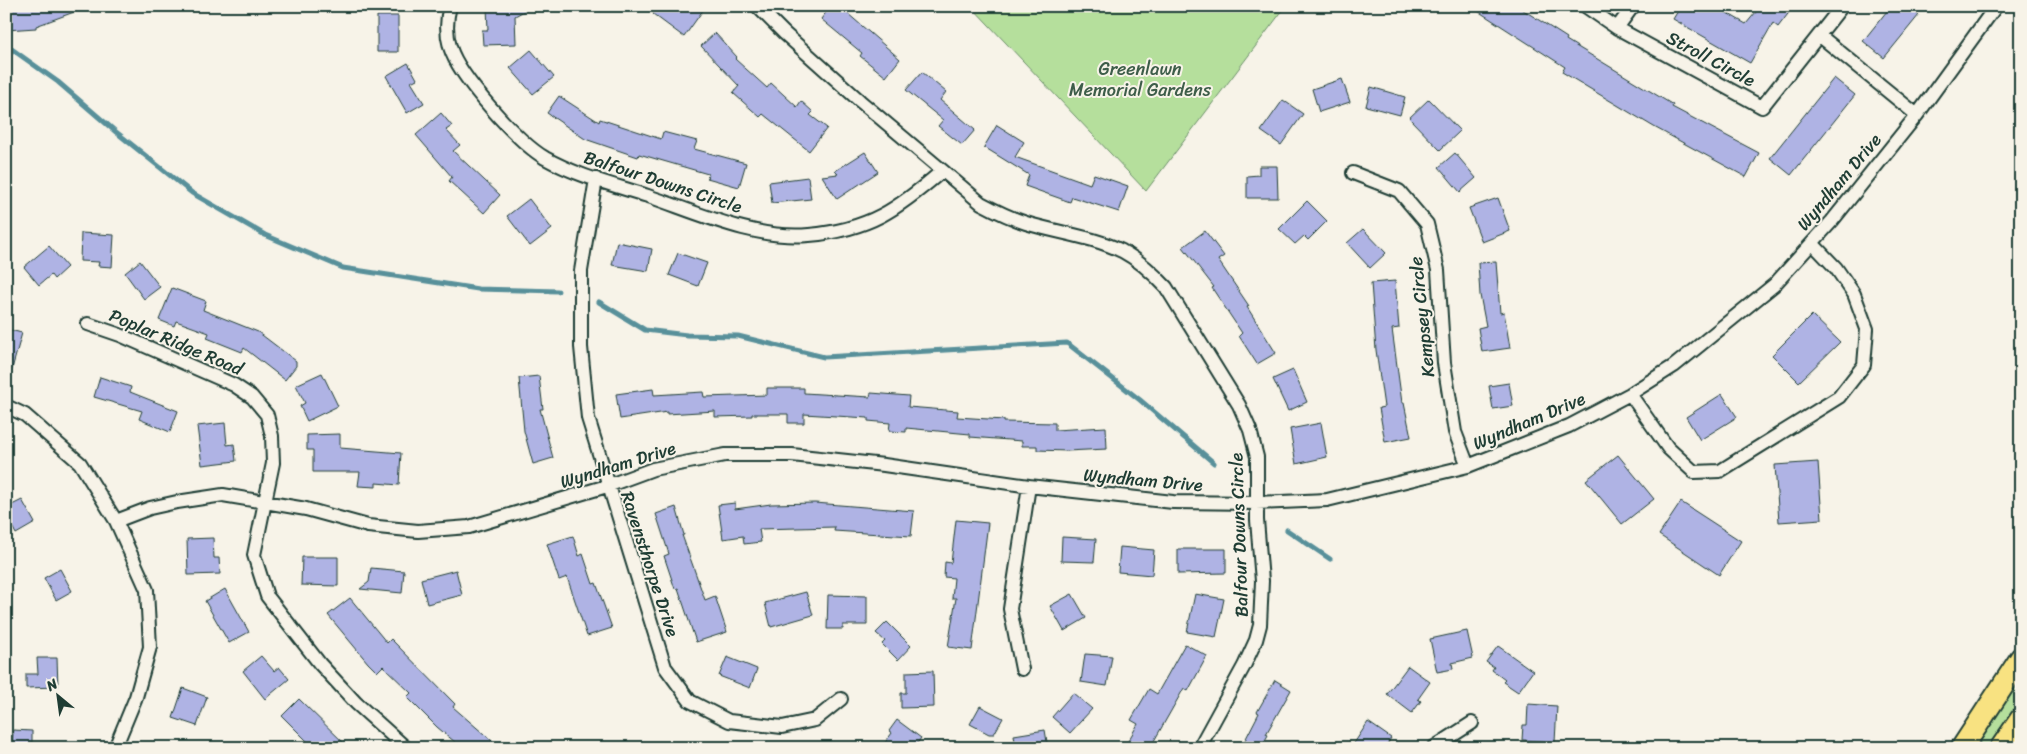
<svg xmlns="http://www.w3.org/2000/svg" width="2027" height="754" font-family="Sriracha,sans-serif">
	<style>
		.green { fill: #b5df9c; stroke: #6a8e68 }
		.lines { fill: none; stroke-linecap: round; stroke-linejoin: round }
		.stream { stroke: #58909a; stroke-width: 5 }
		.building { fill: #afb3e4; stroke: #1f3d34 }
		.minor-casing { stroke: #1f3d34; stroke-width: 16 }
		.trunk-casing { stroke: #1f3d34; stroke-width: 25 }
		.minor { stroke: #f7f3e8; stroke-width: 12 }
		.trunk { stroke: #f8e281; stroke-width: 21 }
		.labels { text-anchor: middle; stroke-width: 4; stroke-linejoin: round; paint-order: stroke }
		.street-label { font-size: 18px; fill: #1f3d34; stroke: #f7f3e8 }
		.park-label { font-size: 18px; fill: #3d5d49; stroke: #f7f3e8 }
	</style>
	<rect width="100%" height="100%" fill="#f7f3e8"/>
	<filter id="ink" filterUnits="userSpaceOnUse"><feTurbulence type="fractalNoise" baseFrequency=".02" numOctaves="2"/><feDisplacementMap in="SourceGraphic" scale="10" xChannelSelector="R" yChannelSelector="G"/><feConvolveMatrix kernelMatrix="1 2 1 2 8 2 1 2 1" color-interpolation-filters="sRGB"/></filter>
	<g filter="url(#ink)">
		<!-- green -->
		<path class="green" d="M971 6H1286L1146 191Z
			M2021 676V699L1987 748H1973Z"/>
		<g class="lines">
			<!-- stream -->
			<path class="stream" d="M6 45 58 82 116 132 192 193 265 235 343 268 478 289 558 291
				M599 302 645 330 687 335 738 336 824 357 1067 343 1140 400 1214 463
				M1287 530 1330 559"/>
		</g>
		<!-- building -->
		<path class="building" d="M6 6H85V8L36 26V28L6 30Z
			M533 6 515 16 516 44 483 45 482 30H488L487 7Z
			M659 6H706L684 37 653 14Z
			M831 6H839L900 59 886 77 860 56 862 53 821 19Z
			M1470 6H1517L1567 38 1566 40 1673 105 1672 107 1759 153 1746 177 1654 127 1562 72 1565 67Z
			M1681 6H1715L1746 24 1761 6H1794L1778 27 1773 23 1750 63 1673 19Z
			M1891 6H1908L1919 15 1884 58 1863 41Z
			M377 16H398V52H377Z
			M715 33 737 57 735 59 767 88 771 83 797 107 801 101 813 112 810 115 827 128 809 151 763 114 760 117 733 93 739 86 701 46Z
			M531 50 554 77 533 94 510 68Z
			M408 63 417 79 411 82 424 103 407 113 386 76Z
			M922 72 946 92 940 100 975 130 962 145 938 126 943 120 906 90Z
			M1834 78 1855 95 1791 175 1770 158Z
			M1342 79 1350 102 1319 112 1312 89Z
			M1371 87 1405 97 1400 115 1366 106Z
			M559 96 599 122 600 119 661 139 663 132 697 141 694 149 746 163 739 187 707 178 708 174 639 154 638 157 585 139 547 113Z
			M1429 99 1460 131 1440 150 1409 118Z
			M1283 100 1303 114 1281 145 1261 131Z
			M441 113 452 126 446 130 460 145 453 151 500 195 484 213 449 181 452 177 416 135Z
			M997 125 1024 142 1015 157 1090 184 1094 174 1128 186 1119 212 1072 197 1070 202 1025 186 1029 175 984 147Z
			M865 152 878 172 837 199 822 176 838 174 835 171Z
			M1455 153 1476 178 1460 192 1439 167Z
			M1259 166H1277L1278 198H1247V176L1259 175Z
			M808 177 811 199 772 203 769 182Z
			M1498 198 1510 231 1482 242 1469 208Z
			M529 199 552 229 530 246 507 216Z
			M1307 201 1327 221 1308 240 1304 236 1295 244 1279 229Z
			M1363 229 1386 253 1370 268 1347 243Z
			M1205 231 1224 256 1218 260 1249 306 1247 307 1276 353 1257 364 1239 336 1242 333 1212 288 1214 287 1183 247Z
			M81 233 114 235 112 267 98 266 99 262 80 261Z
			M617 242 652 249 648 271 612 265Z
			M49 246 67 267 54 279 51 275 39 285 24 267Z
			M678 253 707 263 698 286 669 275Z
			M140 261 160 287 144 299 125 273Z
			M1496 262 1500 313 1504 312 1510 348 1482 352 1478 328 1486 326 1480 295 1478 263Z
			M1395 281 1399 328 1392 329 1402 403H1404L1411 437 1385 442 1379 408 1384 407 1376 350 1371 283Z
			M172 288 206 301 203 310 258 332 296 361V366L285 380 244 348 242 352 207 338 209 333 176 321 174 326 159 320Z
			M1812 315 1840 342 1799 382 1772 355Z
			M6 329 22 333 10 376 6 375Z
			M1293 370 1307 402 1288 411 1273 379Z
			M322 373 338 406 307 421 300 406 305 403 296 385Z
			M539 376 543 409H540L553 458 533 464 524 431 519 378Z
			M100 377 131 387 130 392 178 411 170 432 139 419 142 411 94 397Z
			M1509 383 1513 406 1493 409 1489 386Z
			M767 388H804V393L870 397 871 393 909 396 908 407 958 411 957 417 1004 420V422L1055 423V430L1106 427 1107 449 1067 451 1037 450V446H1022V441L970 437V434L906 428V432L889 431 890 423 868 421V418L804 414V423H788V414H752V416L715 417V411L667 414V412L620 419 616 394 653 389 654 395 703 392 704 397 767 395Z
			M1722 394 1737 417 1700 440 1686 417Z
			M225 423 227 445 234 444 236 461 202 465 197 426Z
			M1321 423 1327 457 1296 464 1290 429Z
			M340 434V448L401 453 399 485 376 483V487L358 486 360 472H313V450H307V435Z
			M1618 455 1654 499 1622 524 1586 480Z
			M1818 462 1822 519 1779 522 1775 465Z
			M22 500 35 523 16 534 6 515V508Z
			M1681 502 1741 541 1719 575 1659 535Z
			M735 503V509L771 504 815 503 914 511 911 536 834 531 835 527 759 529 761 542 744 544 743 536 723 539 718 505Z
			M676 507 684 535H682L705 600 715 596 727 632 696 642 678 588 675 589 664 556 669 554 656 514Z
			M956 520 988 523 972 650 948 647 956 598H952L954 578 944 577 945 562 951 563Z
			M573 536 579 556 583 554 593 584 596 583 612 628 587 636 567 577 559 580 547 544Z
			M1062 537 1096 539 1094 562 1061 561Z
			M213 538 214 558H219L220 574 188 575 187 539Z
			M1120 547 1154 550 1152 575 1118 572Z
			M1178 549H1226V573L1178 574Z
			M302 557H338V586L301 585Z
			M371 568 404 571 402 593 360 589 369 582Z
			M60 569 72 591 56 600 44 578Z
			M456 570 462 595 427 604 421 579Z
			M225 589 249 632 229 643 205 601Z
			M806 592 813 615 771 627 765 603Z
			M1072 594 1086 618 1064 631 1050 606Z
			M1195 594 1224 599 1216 637 1187 632Z
			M828 595 867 596V625H843V629H827Z
			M350 598 387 643 391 639 455 704 453 707 500 748H462L437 727 407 697 411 693 383 666 377 672 368 663 328 615Z
			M887 622 911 646 898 660 882 644 885 641 876 633Z
			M1467 631 1473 658 1452 663 1453 669 1437 672 1430 639Z
			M1185 644 1207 656 1188 691 1184 688 1150 748H1124L1138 724 1131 720 1149 689 1157 694Z
			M1498 646 1533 671 1518 692 1503 682 1505 680 1492 670 1494 667 1486 662Z
			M1085 654 1112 656 1107 686 1081 682Z
			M261 656 274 671 279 667 289 679 265 699 243 671Z
			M727 657 757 669 750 688 719 676Z
			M37 658H57L58 687 26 688V674H38Z
			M1408 666 1430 682 1418 699 1421 701 1412 713 1387 694Z
			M933 671 934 707 901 708V693H906V672Z
			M1275 680 1291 690 1266 734 1268 735 1261 748H1241L1259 713 1257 712Z
			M183 688 207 697 197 726 173 718Z
			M1073 693 1092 709 1070 733 1052 717Z
			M299 699 349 748H314L282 716Z
			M1528 704 1557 706 1555 742 1522 740 1523 725H1527Z
			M980 706 1003 718 994 734H989L970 724Z
			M897 720 921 738 914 748H881L892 733 889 731Z
			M1368 722 1391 738 1385 748H1351Z
			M13 730 32 731V748H12Z
			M1045 730 1048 748H1016L1014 735Z"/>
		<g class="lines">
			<!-- minor casing -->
			<g class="minor-casing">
				<path id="minor" d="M450 6C446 20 446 33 450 47 459 77 518 142 545 158 577 176 614 185 648 196 698 213 756 240 809 235 869 230 898 209 942 171
					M757 6 784 33 860 101 981 203C996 211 1010 218 1026 223 1058 233 1091 236 1122 251 1139 260 1153 273 1166 287L1239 405 1250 430 1257 457V520L1262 581 1260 625 1256 640 1244 666 1199 748
					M1585 6 1617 28 1762 107 1842 6
					M1617 28 1633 6
					M1819 35 1917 115
					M1353 173 1399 191 1427 224 1438 270 1444 363 1455 432 1468 466
					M596 179 581 271V347L588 418 665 667 690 701 729 721 782 727 815 720 841 699
					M88 324 120 335 234 385 252 397 267 415 272 436 273 463 254 555 267 596 320 664 356 703 406 748
					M1630 394 1668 448 1694 472 1720 471 1839 397 1864 365 1867 329 1854 294 1836 268 1812 243
					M6 406 25 415 80 463 116 521 147 590 150 647 136 697 115 748
					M116 521 150 508 177 502 223 495 306 509 368 526 418 531 469 527 607 486 653 469 725 455H792L884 465 1029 486 1173 502 1256 503 1327 500 1468 466 1569 426 1630 394 1674 366 1774 285 1832 221 1917 115 1996 6
					M1022 669 1010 609 1029 486
					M1433 748 1472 723"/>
			</g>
			<!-- trunk casing -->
			<g class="trunk-casing">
				<path id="trunk" d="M1962 748 2021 658
					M2001 748 2021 719"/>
			</g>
			<!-- minor -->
			<use href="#minor" class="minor"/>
			<!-- trunk -->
			<use href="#trunk" class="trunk"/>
		</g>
	</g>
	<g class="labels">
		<!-- street labels -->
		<g class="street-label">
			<text transform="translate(1711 59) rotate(28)" y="6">Stroll Circle</text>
			<text transform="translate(663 182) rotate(18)" y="6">Balfour Downs Circle</text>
			<text transform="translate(1839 182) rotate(-50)" y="6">Wyndham Drive</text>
			<text transform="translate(1422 317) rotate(-96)" y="6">Kempsey Circle</text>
			<text transform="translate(176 342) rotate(23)" y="6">Poplar Ridge Road</text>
			<text transform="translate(1529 421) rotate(-23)" y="6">Wyndham Drive</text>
			<text transform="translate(618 465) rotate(-17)" y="6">Wyndham Drive</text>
			<text transform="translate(1143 480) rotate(5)" y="6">Wyndham Drive</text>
			<text transform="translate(1239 535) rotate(-92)" y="6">Balfour Downs Circle</text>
			<text transform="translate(650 564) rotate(72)" y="6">Ravensthorpe Drive</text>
		</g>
		<!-- park labels -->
		<g class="park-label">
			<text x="1140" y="75">Greenlawn<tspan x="1140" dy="21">Memorial Gardens</tspan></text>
		</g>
	</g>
	<!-- margin -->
	<rect width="2027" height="754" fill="none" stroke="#f7f3e8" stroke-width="25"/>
	<rect x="12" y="12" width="2002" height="729" fill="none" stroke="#1f3d34" stroke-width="2" filter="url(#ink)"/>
	<!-- north arrow -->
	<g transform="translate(58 696) rotate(331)" stroke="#f7f3e8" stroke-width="4" paint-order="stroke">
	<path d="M0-4L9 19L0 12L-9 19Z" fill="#1f3d34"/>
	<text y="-8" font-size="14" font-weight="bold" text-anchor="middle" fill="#1f3d34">N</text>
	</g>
</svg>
